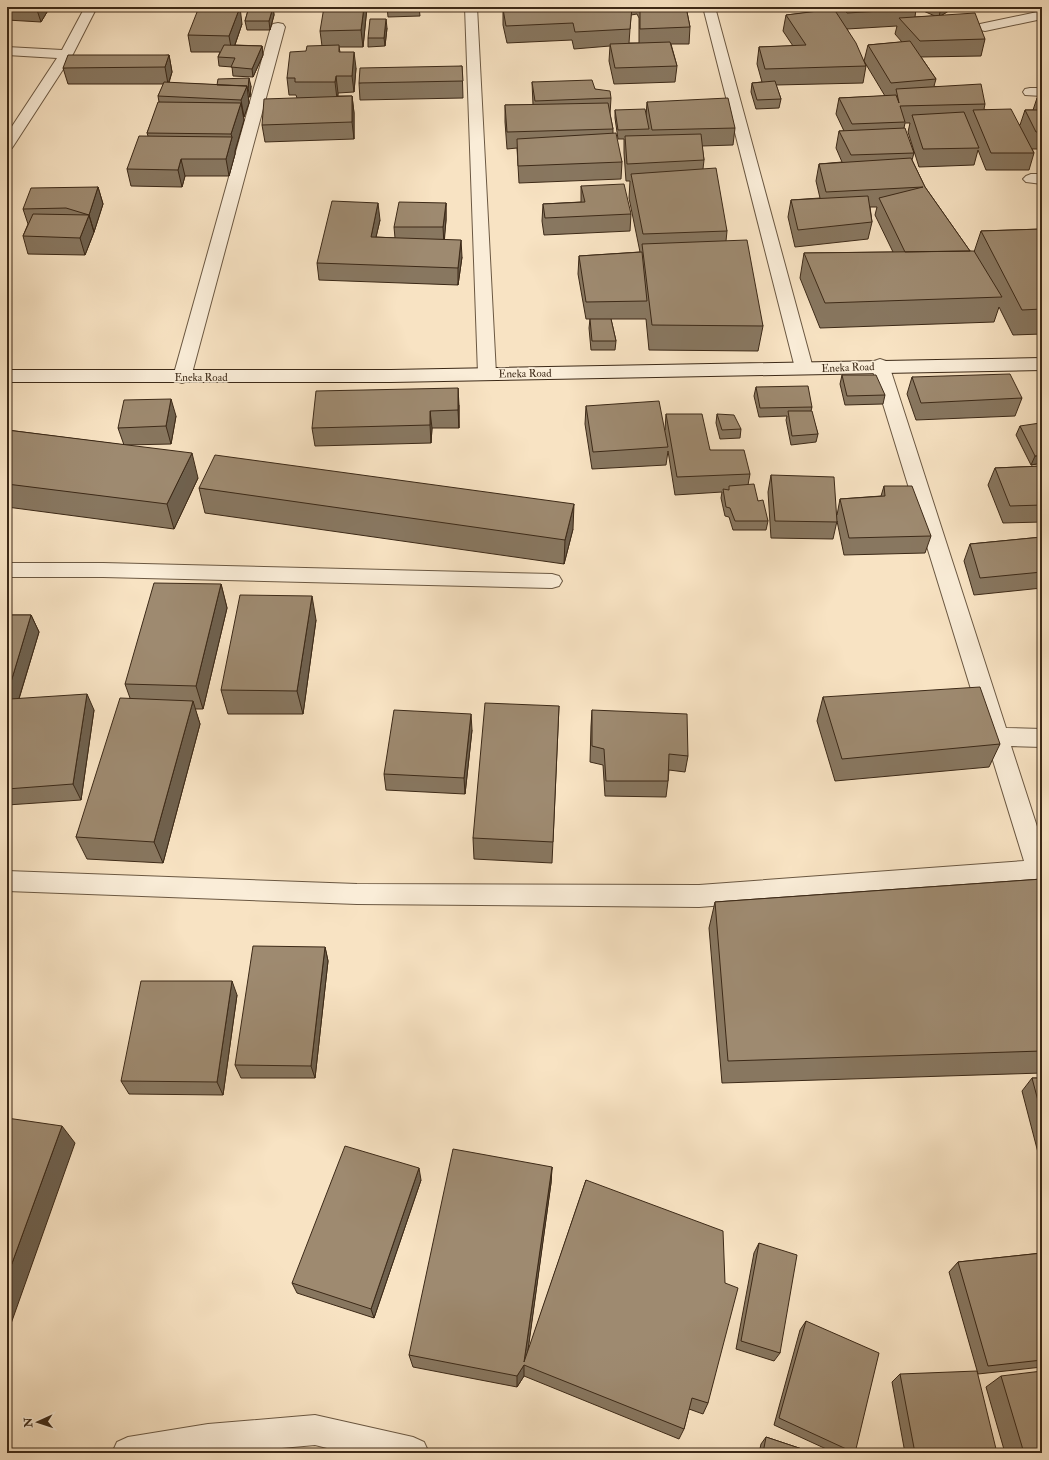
<svg xmlns="http://www.w3.org/2000/svg" width="1049" height="1460" font-family="'IM FELL Double Pica',serif">
	<style>
		.lines { fill: none; stroke-linecap: round; stroke-linejoin: round }
		.minor-casing { stroke: #6b5842; stroke-width: 2 }
		.secondary-casing { stroke: #3c2917; stroke-width: 2 }
		.minor { fill: #faedd8; fill-rule: evenodd }
		.secondary { fill: #faedd8; fill-rule: evenodd }
		.wall { fill: #887760; stroke: #3c2917; fill-rule: evenodd }
		.shaded-wall { fill: #6f614e; stroke: #3c2917 }
		.building { fill: #9e8a70; stroke: #3c2917 }
		.labels { text-anchor: middle; stroke-width: 3.5; stroke-linejoin: round; paint-order: stroke }
		.far-street-label { font-size: 11px; fill: #3c2917; stroke: #faedd8 }
	</style>
	<rect width="100%" height="100%" fill="#f8e3c3"/>
	<filter id="stains"><feTurbulence type="fractalNoise" baseFrequency=".005" numOctaves="4"/><feColorMatrix values="0 0 0 0 .2 0 0 0 0 .09 0 0 0 0 .02 0 0 0 .5 -.17"/></filter>
	<radialGradient id="worn" r=".72"><stop offset=".6" stop-color="#630" stop-opacity="0"/><stop offset="1" stop-color="#630" stop-opacity=".3"/></radialGradient>
	<g class="lines">
		<!-- minor casing -->
		<g class="minor-casing">
			<path id="minor" d="M85 7H97L73 54 14 145 12 148 7 149V134L57 58 7 55V47L62 50Z
				M465 7H477L496 374 493 378 487 380 481 378 478 374Z
				M703 7H715L813 368 810 372 804 374 798 372 795 368Z
				M1042 11V19L985 31 980 30 978 27 980 24Z
				M278 23 283 24 285 27 191 377 188 381 182 383 176 381 173 377 271 27 273 24Z
				M1030 88H1042V96L1025 95 1023 92 1025 89Z
				M1031 174H1042V184L1026 182 1023 179 1026 176Z
				M880 359 886 361 889 365 1006 728 1042 729V747L1011 746 1042 842V889L1034 886 1031 881 699 907 357 904 7 891V871L357 884 699 885 1024 861 871 365 874 361Z
				M7 563H103L552 574 559 576 562 581 559 586 552 588 103 577H7Z
				M315 1415 413 1437 424 1442 429 1453H347L315 1445 225 1453H112L117 1442 128 1437 208 1424Z"/>
		</g>
		<!-- secondary casing -->
		<g class="secondary-casing">
			<path id="secondary" d="M1042 358V370L391 382H7V370H391Z"/>
		</g>
		<!-- minor -->
		<use href="#minor" class="minor"/>
		<!-- secondary -->
		<use href="#secondary" class="secondary"/>
	</g>
	<!-- wall -->
	<path class="wall" d="M7 7H50L41 22 7 20Z
		M249 7H273L274 15 270 30H247L245 21Z
		M367 7 363 47H339L340 52 356 68 354 92 338 93V96H352L354 113V139L265 142 262 125 297 98 296 95H289L287 78 306 51 322 46 320 31Z
		M387 7H419L420 16 388 17Z
		M506 7H686L690 27 689 44H671L677 66 675 82 614 84 609 61 610 46 574 49 572 40 507 43 503 25V9H506ZM637 14 639 18V43H629L631 15Z
		M829 7H914L916 9 915 17 935 16 914 7H955L942 15 985 39 981 56 921 57 936 79 934 86 985 104 984 109 1020 125 1025 110H1033L1037 98H1042V149H1032L1034 153 1029 170H986L978 150 974 165 919 167 908 132 910 123H905L904 128 914 153 912 160 925 187 970 251 974 252 981 231 1042 229V334L1013 335 999 307 994 322 820 328 800 278 804 253 893 252 875 215 877 207H870L872 222 868 239 795 247 788 217 791 200 820 198 816 181 819 164 842 162 836 148 839 131H844L836 114 839 98 885 96 864 61 868 45 902 42 895 34 897 26 847 29 866 66 863 83 776 85 781 99 779 108 756 109 751 92 752 83 762 82 757 64 759 47 793 46 783 31 786 15 831 10Z
		M242 24 235 45 262 46 263 55 253 77 233 76 232 67 219 66 218 57 220 52H191L188 35Z
		M387 28 385 46 368 47V38Z
		M169 55 172 72 169 83 251 86 250 97H248L249 103 244 117H243L244 120 235 151V154L229 176H185L182 187 131 186 127 169 148 136 147 133 159 102 158 96 164 84H68L63 68Z
		M462 66 463 98 360 100 359 83Z
		M532 82 595 89 611 98 610 114 613 129V133L622 162 621 179 519 183 517 148 507 149 505 122V105H533Z
		M647 102 735 128 733 145 702 146 704 160 703 169 727 231 726 241 763 326 758 351 649 350 646 319H611L616 341 615 350H591L589 328 590 319H586L578 274 579 256 640 252 629 198 630 181H626L624 153V139H618L615 118V110L646 116Z
		M581 186 631 214 630 231 544 235 542 221 543 204 581 202Z
		M98 187 103 204 94 232 85 255 28 254 23 236 28 224 23 209Z
		M446 203V220L444 239 462 257 458 285 319 280 317 263 380 220 376 237 395 238 394 227Z
		M842 375 885 395 883 404 845 405 840 384Z
		M912 377 1022 398 1015 416 916 420 907 394Z
		M756 387 812 407 811 411 818 434 816 442 791 445 786 420 787 416 759 417 754 396Z
		M459 405V428H432L431 443 315 446 312 428Z
		M586 406 665 430 666 414 710 450 750 474 748 485 758 501 768 521 766 530H733L729 517 725 516 721 498 722 492 675 495 668 451 666 465 592 469 585 424Z
		M717 414 741 429 740 438 720 439 716 423Z
		M176 416 171 444 125 445 198 478 174 529 7 507V430L124 445 118 428Z
		M1020 426 1042 463 1031 465 1016 435Z
		M1042 466V522L1003 523 988 485 995 468Z
		M771 475 837 515 840 499 881 496 884 486 931 536 925 553 844 555 837 521 833 539 771 538 768 492Z
		M199 488 573 529 564 564 205 513Z
		M1042 537V588L974 595 964 561 970 544Z
		M221 584 227 608 203 709H195L200 724 163 863 87 859 76 837 130 698 125 684Z
		M7 615H31L39 632 19 699 94 710 81 800 7 805V717L9 708H7Z
		M316 620 303 714H228L221 690Z
		M823 697 1000 744 989 767 835 781 817 721Z
		M559 706 552 863 474 859 473 838Z
		M592 710 688 756 685 772 669 770 668 781 666 797 605 796 603 765 590 762 591 726Z
		M472 730 465 794 386 790 384 774Z
		M1042 879V1073L722 1083 709 928 715 902Z
		M325 947 328 961 315 1078H241L235 1065Z
		M237 995 223 1095 129 1094 121 1081Z
		M1032 1078H1042V1168L1022 1091Z
		M552 1167 551 1183 527 1355 586 1180 708 1403 703 1414 689 1409 684 1429 679 1439 524 1376 517 1387 413 1367 409 1355Z
		M421 1180 374 1318 297 1293 292 1283Z
		M759 1243 780 1353 774 1361 736 1349 754 1253Z
		M1042 1253V1367L978 1374 949 1272 958 1262Z
		M806 1321 855 1453H835L774 1425 800 1330Z
		M900 1374 997 1453H905L892 1382Z
		M1001 1376 1042 1453H1005L986 1387Z
		M766 1437 814 1453H759L761 1444Z"/>
	<!-- shaded-wall -->
	<path class="shaded-wall" d="M36 7H50L41 22Z
		M240 7 242 24 232 53 229 36Z
		M273 7 274 15 270 30 269 21Z
		M364 7H367L363 47 361 30Z
		M941 7H955L939 17Z
		M386 19 387 28 385 46 384 38Z
		M262 46 263 55 253 77 252 69Z
		M354 52 356 68 354 92 352 76Z
		M169 55 172 72 168 84 165 67Z
		M336 76 338 93 337 99 335 82Z
		M249 78 251 86 250 97 248 88Z
		M247 86 249 103 244 117 241 100Z
		M352 96 354 113V139L352 122Z
		M241 103 244 120 235 151V154L229 176 226 159 232 137 231 134Z
		M181 159 185 176 182 187 178 170Z
		M98 187 103 204 94 232 89 215Z
		M378 203 380 220 372 254 371 237Z
		M446 203V220L444 245 443 227Z
		M89 215 94 232 85 255 80 238Z
		M461 240 462 257 458 285V268Z
		M458 388 459 405V428L458 410Z
		M171 399 176 416 171 444 166 426Z
		M430 411 432 428 431 443 430 425Z
		M192 453 198 478 174 529 167 504Z
		M1042 455V463L1031 465 1035 456Z
		M574 504 573 529 564 564 565 540Z
		M221 584 227 608 203 709 196 686Z
		M312 596 316 620 303 714 297 691Z
		M31 615 39 632 16 708 8 692Z
		M87 694 94 710 81 800 73 784Z
		M193 701 200 724 163 863 154 842Z
		M471 714 472 730 465 794 464 778Z
		M325 947 328 961 315 1078 311 1066Z
		M232 981 237 995 223 1095 217 1082Z
		M62 1126 75 1143 7 1335V1277Z
		M552 1167 551 1183 526 1365 524 1362Z
		M419 1168 421 1180 374 1318 371 1309Z
		M524 1365V1376L517 1387V1376Z"/>
	<!-- building -->
	<path class="building" d="M199 7H240L229 36 188 35Z
		M249 7H273L269 21H245Z
		M324 7H364L361 30 320 31Z
		M544 7H632L630 29 575 32 573 23 506 26 503 9Z
		M667 7H686L690 27 640 29V9Z
		M843 7H914L916 9 847 13Z
		M834 9 856 43 866 66 765 69 759 47 806 45 786 15Z
		M975 13 985 39 920 41 899 18Z
		M370 19H386L384 38H368Z
		M910 41 936 79 891 83 868 45Z
		M670 42 677 66 615 68 610 44Z
		M224 45 262 46 252 69 231 67 235 58 218 57Z
		M339 45V52H354L352 76H336L335 82H295V78H287L290 52 306 51 307 46Z
		M68 55H169L165 67 63 68Z
		M462 66 463 81 359 83 360 68Z
		M249 78 248 88H247V86L217 85 218 79Z
		M592 80 595 89 610 91 611 98 535 101 532 82Z
		M775 81 781 99 757 100 752 83Z
		M164 82 247 86 241 100 158 96Z
		M981 84 985 104 900 106 905 122 852 124 839 98 896 95 899 103 896 89Z
		M352 96V122L262 125 264 99Z
		M728 98 735 128 652 130 647 102Z
		M1037 98H1042V132H1036L1025 110H1042Z
		M158 102 241 103 231 134 147 133Z
		M608 103 613 129 507 132 505 105Z
		M645 109 649 129 618 130 615 110Z
		M1011 109 1034 153H991L973 110Z
		M964 112 979 148 923 149 912 115Z
		M905 128 914 153 851 155 839 131Z
		M616 133 622 162 518 166 517 139Z
		M701 134 704 160 627 164 625 136Z
		M139 136 232 137 226 159H181L178 170 127 169Z
		M911 158 925 187 970 251 905 252 879 198 923 187 826 192 819 164Z
		M716 168 727 231 643 234 631 174Z
		M624 184 631 214 545 218 543 204 585 202 581 186Z
		M98 187 89 215 66 208 23 209 31 188Z
		M868 196 872 222 798 230 791 200Z
		M332 201 378 203 371 237 461 240 458 268 317 263Z
		M399 202 446 203 443 227H394Z
		M33 214 89 215 80 238 23 236Z
		M1042 229V309L1022 310 981 231Z
		M747 240 763 326 652 325 642 244Z
		M974 251 1002 297 825 303 804 253Z
		M642 252 647 301 586 302 579 256Z
		M590 319H611L616 341H592Z
		M1010 374 1022 398 921 403 912 377Z
		M842 375H876L885 395 847 396Z
		M808 386 812 407 760 408 756 387Z
		M458 388V410L430 411V425L312 428 316 391Z
		M171 399 166 426 118 428 124 400Z
		M659 401 668 447 593 452 586 406Z
		M788 411H812L818 434 792 436Z
		M666 414H702L710 450H744L750 474 677 477Z
		M717 414 734 415 741 429 722 430Z
		M1040 423 1042 426V455L1035 456 1020 426Z
		M7 430 192 453 167 504 7 484Z
		M215 455 574 504 565 540 199 488Z
		M1042 466V505L1010 506 995 468Z
		M771 475 834 477 837 522 775 521Z
		M754 484 758 501 763 500 768 521H735L730 508 726 507 723 489 729 490V486Z
		M884 486H912L931 536 849 538 840 499 885 496Z
		M1042 537V572L980 578 970 544Z
		M154 583 221 584 196 686 125 684Z
		M240 595 312 596 297 691 221 690Z
		M7 615H31L8 692H7Z
		M980 687 1000 744 842 759 823 697Z
		M87 694 73 784 7 789V717L10 699Z
		M120 698 193 701 154 842 76 837Z
		M485 703 559 706 553 842 473 838Z
		M394 710 471 714 464 778 384 774Z
		M592 710 687 714 688 756 669 754 668 781H606L604 749 592 746Z
		M1042 879V1051L728 1061 715 902Z
		M253 946 325 947 311 1066 235 1065Z
		M141 981H232L217 1082 121 1081Z
		M1032 1078H1042V1116Z
		M7 1118 62 1126 7 1277Z
		M345 1146 419 1168 371 1309 292 1283Z
		M453 1149 552 1167 524 1362 586 1180 723 1231 725 1283 738 1288 708 1403 692 1398 684 1429 524 1365 517 1376 409 1355Z
		M759 1243 797 1255 780 1353 741 1341Z
		M1042 1253V1360L988 1366 958 1262Z
		M806 1321 879 1353 855 1453 779 1418Z
		M977 1371 997 1453H915L900 1374Z
		M1042 1371V1453H1024L1001 1376Z
		M766 1437 814 1453H763Z"/>
	<g class="labels">
		<!-- far-street labels -->
		<g class="far-street-label">
			<text transform="translate(848 367) rotate(-2)" y="4">Eneka Road</text>
			<text transform="translate(525 373) rotate(-1)" y="4">Eneka Road</text>
			<text x="201" y="381">Eneka Road</text>
		</g>
	</g>
	<!-- margin -->
	<rect width="1049" height="1460" fill="none" stroke="#f8e3c3" stroke-width="24"/>
	<rect x="8" y="8" width="1033" height="1444" fill="none" stroke="#3c2917" stroke-width="2"/>
	<rect x="12" y="12" width="1025" height="1436" fill="none" stroke="#3c2917"/>
	<!-- north arrow -->
	<g transform="translate(38 1422) rotate(267)" stroke="#faedd8" stroke-width="3" paint-order="stroke">
	<path d="M0-3L7 15L0 10L-7 15Z" fill="#3c2917"/>
	<text y="-6" font-size="11" font-weight="bold" text-anchor="middle" fill="#3c2917">N</text>
	</g>
	<rect width="100%" height="100%" filter="url(#stains)"/>
	<rect width="100%" height="100%" fill="url(#worn)"/>
</svg>
